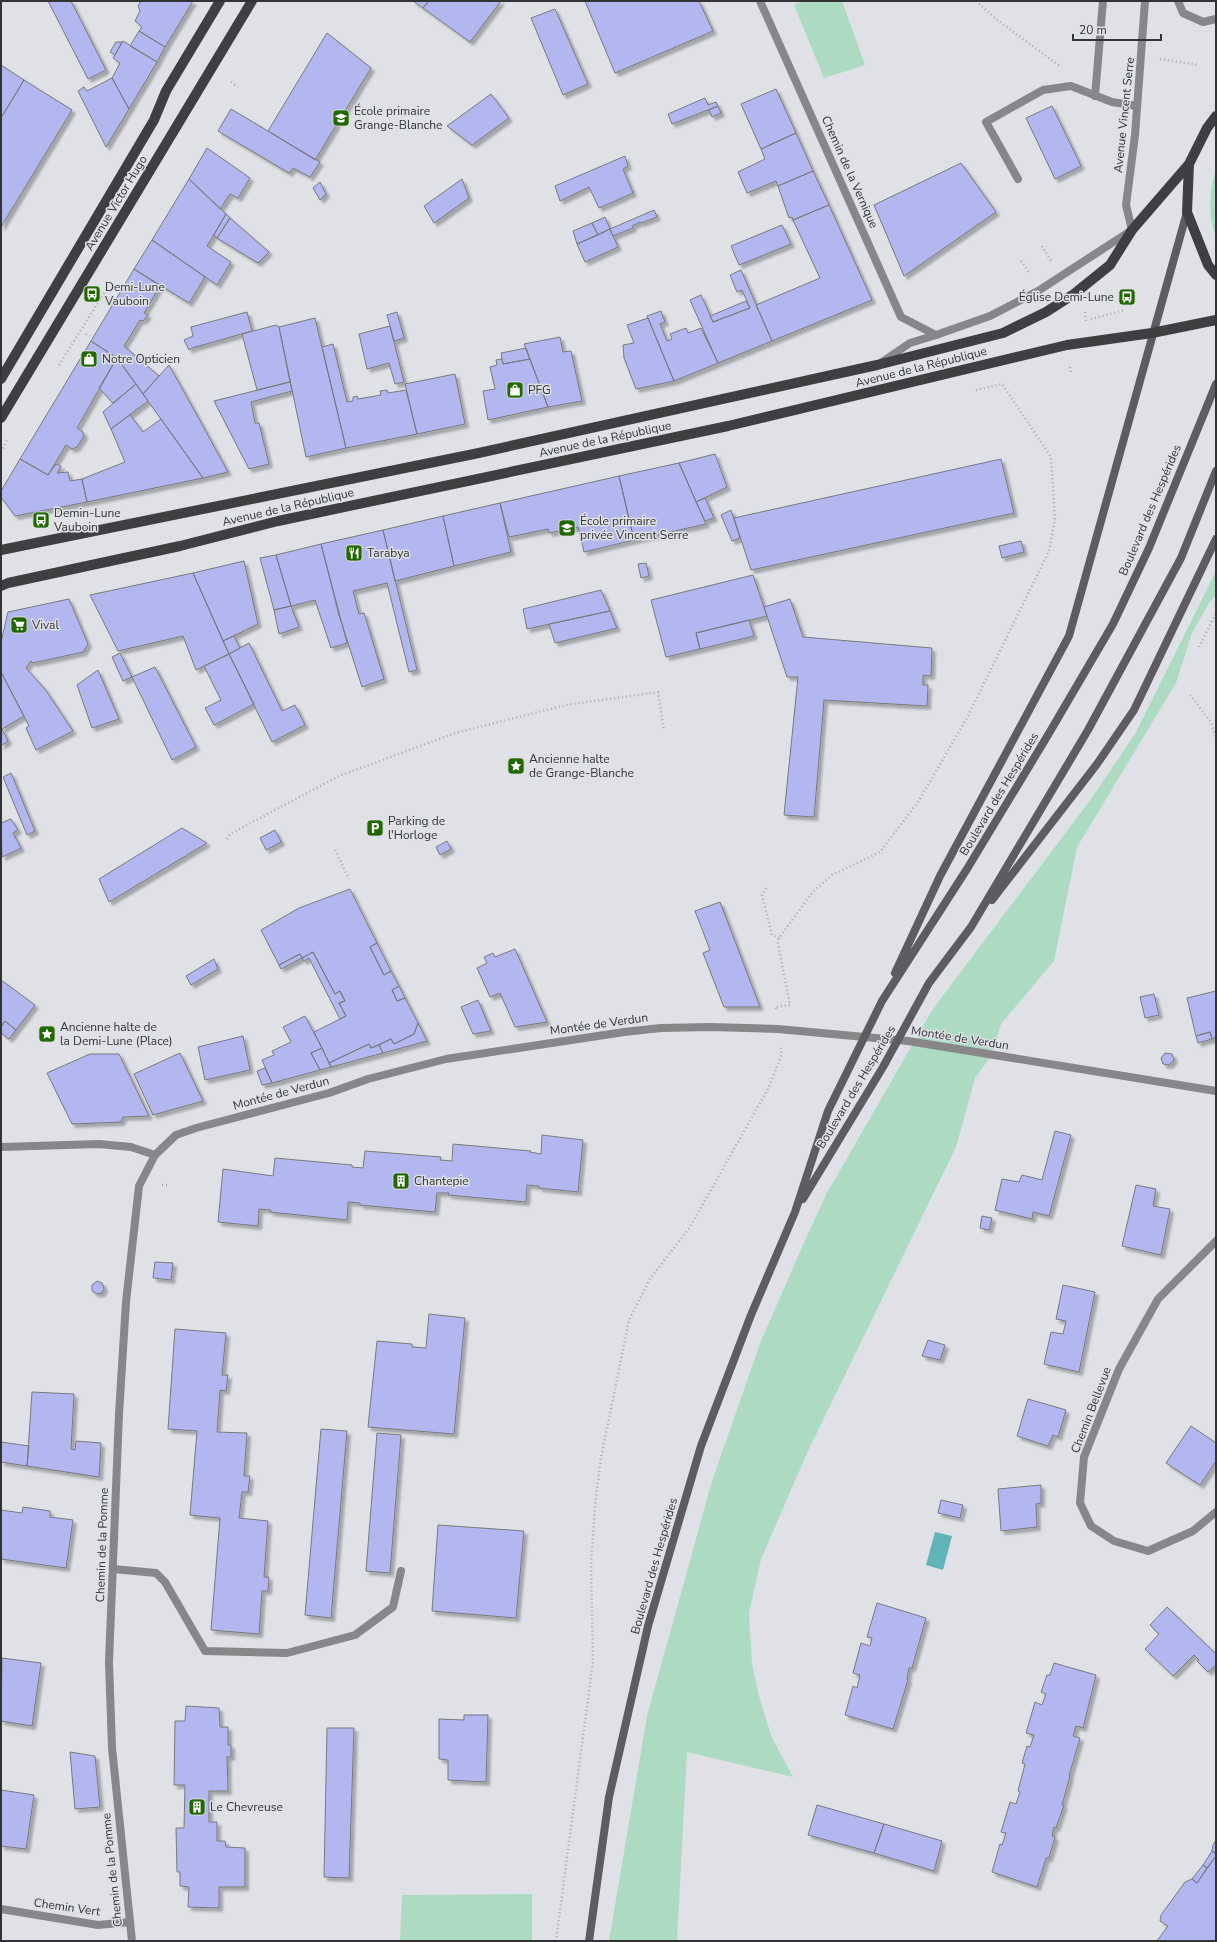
<svg xmlns="http://www.w3.org/2000/svg" width="1217" height="1942" font-family="'Nunito Sans',sans-serif">
	<style>
		.green { fill: #acdbc2 }
		.water { fill: #60b4b8 }
		.building { fill: #b3b7f0; stroke: #79797e; filter: url(#shadow) }
		.lines { fill: none; stroke-linecap: round; stroke-linejoin: round }
		.path { stroke: #a9aaae; stroke-width: 2.5; stroke-dasharray: 1 3; stroke-linecap: butt }
		.service { stroke: #888688; stroke-width: 8 }
		.minor { stroke: #888688; stroke-width: 8 }
		.secondary { stroke: #5e5c5e; stroke-width: 8 }
		.primary { stroke: #413e41; stroke-width: 10 }
		.labels { text-anchor: middle; stroke-width: 3; stroke-linejoin: round; paint-order: stroke }
		.poi-label { font-size: 12px; fill: #323335; stroke: #dfe1e6; text-anchor: start }
		.street-label { font-size: 12px; fill: #323335; stroke: #dfe1e6 }
	</style>
	<defs>
		<filter id="shadow"><feDropShadow dx="3.5" dy="3.5" stdDeviation="1" flood-color="#0004"/></filter>
	</defs>
	<rect width="100%" height="100%" fill="#dfe1e6"/>
	<!-- green -->
	<path class="green" d="M804 1H842L865 65 824 78 794 5Z
		M1216 169V238C1208 215 1209 192 1216 169Z
		M1216 571V595L1209 603 1192 633 1176 683 1077 847 1054 961 1001 1024 992 1055 975 1078 956 1147 808 1451 761 1559 749 1613 752 1664 760 1700 772 1738 793 1777 687 1752 677 1941H609L647 1716 712 1481 761 1341 802 1247 827 1193 933 1009 1091 799 1135 734Z
		M532 1894V1941H400L402 1895Z"/>
	<!-- water -->
	<path class="water" d="M935 1532 952 1536 943 1570 926 1565Z"/>
	<!-- building -->
	<path class="building" d="M48 1H71L106 70 88 79Z
		M141 1H193L165 47 139 31 142 27 135 21 140 11 138 6Z
		M413 1H429L423 8Z
		M429 1H501L470 42 423 8Z
		M585 1H699L713 31 615 73Z
		M555 9 588 84 563 95 531 18Z
		M139 31 165 47 157 62 130 46Z
		M327 33 371 68 315 160 268 131Z
		M123 41 157 62 129 109 112 78 120 63 113 58Z
		M116 42H122L115 55 110 52Z
		M1 65 24 80 1 118Z
		M112 78 129 109 106 147 78 91 84 87 87 91Z
		M24 80 72 110 1 227V118Z
		M776 89 796 133 761 149 741 104Z
		M491 94 509 118 472 145 447 126Z
		M705 98 708 105 716 102 718 106 672 124 668 114Z
		M718 106 721 113 712 117 709 110Z
		M1052 106 1081 166 1055 179 1026 118Z
		M231 109 320 162 310 177 293 168 289 173 218 131Z
		M796 133 813 171 778 186 776 181 747 193 738 172 765 159 761 149Z
		M207 148 250 178 238 198 230 194 220 209 189 179Z
		M625 156 628 166 623 169 633 193 599 208 589 187 560 201 555 186Z
		M961 163 996 212 904 276 874 205Z
		M813 171 829 205 793 220 792 217 789 218 778 186Z
		M189 179 226 214 207 246 231 262 217 285 152 240Z
		M462 179 469 198 434 223 424 206Z
		M320 182 326 194 320 200 313 188Z
		M829 205 872 300 772 341 756 305 820 278 793 220Z
		M654 210 657 217 641 223 640 222 632 226 633 228 613 236 610 229Z
		M226 214 230 218 217 238 214 235Z
		M605 217 610 229 598 235 592 223Z
		M230 218 269 252 258 263 217 238Z
		M592 223 598 235 577 244 573 231Z
		M782 225 791 244 739 265 731 246Z
		M610 229 618 247 585 262 577 244Z
		M152 240 205 277 189 303 134 269Z
		M134 269 160 286 144 313 148 315 143 321 140 320 124 346 159 376 143 394 117 358 91 341Z
		M741 270 772 341 718 363 690 300 701 295 713 322 750 308 742 290 737 292 730 275Z
		M746 301 750 308 713 322 710 316Z
		M661 311 665 322 660 324 667 341 672 339 670 334 686 328 688 333 701 328 718 363 674 381 647 316Z
		M247 312 252 331 192 348 189 350 184 340 193 336 191 327Z
		M397 312 404 338 394 341 387 315Z
		M315 318 346 448 306 457 279 327Z
		M648 318 674 381 636 389 624 358 623 345 634 343 627 325Z
		M276 325 279 327 290 382 257 390 242 334Z
		M390 326 404 382 395 384 389 363 367 369 359 334Z
		M560 337 563 352 571 351 582 401 548 407 524 344Z
		M91 341 117 358 77 428 83 432 84 436 77 447 72 449 66 445 48 475 20 459Z
		M333 344 347 402 353 401V397L357 396 358 399 381 395 380 391 387 390 388 393 406 390 417 434 346 448 322 347Z
		M526 348 530 359 503 364 501 353Z
		M117 358 136 384 113 403 99 388Z
		M502 359 503 364 530 359 548 407 488 420 483 391 495 389 490 367 497 365 496 360Z
		M169 365 198 417 228 472 203 478 143 394Z
		M455 374 465 424 417 434 405 384Z
		M290 382 292 391 251 402 255 423H259L269 464 249 469 214 401Z
		M136 384 148 401 111 429 103 412Z
		M130 415 143 432 161 419 203 478 87 502 82 479 125 462 111 429Z
		M715 454 727 487 696 502 679 463Z
		M20 459 48 475 56 464 61 466 57 473 68 472 70 481 82 479 87 502 15 516 1 497V491Z
		M1001 459 1014 513 751 570 734 518Z
		M679 463 706 524 634 540 619 476Z
		M619 476 634 540 584 552 578 527 549 533 548 529 509 537 500 503Z
		M705 498 714 518 705 521 696 502Z
		M500 503 511 552 454 566 443 516Z
		M731 510 740 538 732 541 721 515Z
		M443 516 454 566 395 581 383 530Z
		M383 530 417 670 409 672 387 583 353 591 359 614 364 613 384 679 362 687 339 615 321 544Z
		M1021 541 1024 552 1002 558 999 546Z
		M321 544 347 643 331 648 315 600 291 606 276 555Z
		M276 555 291 606 274 610 260 558Z
		M244 561 258 624 223 641 193 573Z
		M646 563 649 576 641 578 638 564Z
		M193 573 229 654 196 670 183 636 118 651 90 595Z
		M753 575 767 616 696 633 700 649 666 657 651 600Z
		M601 590 610 611 527 629 523 609Z
		M69 599 88 644 83 652 33 663 31 661 26 668 45 689 73 731 36 750 26 728 29 726 1 672V642L8 612Z
		M790 599 803 637 932 648 931 676 923 675V685H928L927 706 824 700 814 817 784 815 798 677H787L764 607Z
		M291 606 299 627 279 634 274 610Z
		M610 611 617 628 555 643 549 624Z
		M749 620 754 636 700 649 696 633Z
		M234 636 240 648 229 654 223 641Z
		M249 643 282 711 295 705 305 725 272 742 229 654Z
		M120 653 132 677 123 681 112 657Z
		M229 654 254 704 214 725 205 708 221 700 204 666Z
		M155 667 196 747 172 760 132 677Z
		M98 670 119 719 92 728 77 685Z
		M1 672 24 716 2 729 8 741 1 746Z
		M11 773 35 831 27 835 3 777Z
		M11 819 18 830 13 833 21 848 2 857 1 823Z
		M182 828 207 843 109 902 99 879Z
		M275 830 281 842 266 850 260 838Z
		M447 841 451 849 440 855 436 847Z
		M350 889 377 943 370 947 384 975 391 971 399 986 392 990 397 1001 405 998 418 1023 414 1034 394 1044 391 1039 371 1048 369 1044 329 1063 314 1032 346 1016 339 1003 345 1001 340 991 335 994 313 952 302 958 300 954 279 965 261 930 299 908Z
		M720 902 760 1007H724L703 953 710 950 695 911Z
		M377 943 391 971 384 975 370 947Z
		M515 949 547 1022 515 1027 500 993 490 997 477 968 487 963 484 957 493 953 495 957Z
		M313 952 335 994 340 991 345 1001 339 1003 346 1016 340 1019 309 958 304 961 302 958 281 969 279 965 300 954 302 958Z
		M214 959 218 969 191 985 186 976Z
		M1 980 35 1005 16 1030 5 1021 1 1027Z
		M399 986 405 998 397 1001 392 990Z
		M1216 991V1037L1212 1039 1210 1032 1196 1036 1187 998Z
		M1154 994 1159 1015 1145 1018 1140 997Z
		M478 1000 491 1031 473 1034 461 1007Z
		M305 1016 322 1048 311 1053 320 1070 272 1083 262 1060 274 1055 272 1051 291 1042 283 1027Z
		M5 1021 16 1030 9 1039 1 1033V1027Z
		M418 1023 427 1041 383 1053 379 1045 391 1039 394 1044 414 1034Z
		M1210 1032 1212 1039 1198 1043 1196 1036Z
		M243 1036 250 1070 205 1080 198 1047Z
		M369 1044 371 1048 379 1045 383 1053 331 1067 329 1063Z
		M322 1048 331 1067 320 1070 311 1053Z
		M180 1053 203 1101 153 1115 134 1074Z
		M1165 1053 1172 1054 1174 1060 1169 1065 1163 1064 1161 1058Z
		M90 1054H119L149 1116 123 1117 121 1122 72 1124 47 1073Z
		M265 1068 272 1083 262 1085 257 1071Z
		M1055 1131 1071 1135 1049 1216 1033 1212 1032 1219 995 1210 1002 1179 1019 1182 1022 1175 1042 1180Z
		M542 1135 583 1140 578 1192 539 1188V1186L527 1185 526 1202 448 1195 449 1193H437L435 1212 360 1205V1203L348 1202 347 1220 270 1212 271 1210 259 1209 258 1226 218 1222 223 1169 273 1176 275 1158 352 1165V1167L363 1168 365 1151 441 1157 440 1160 452 1161 453 1144 531 1151 530 1152 541 1154Z
		M1136 1185 1156 1189 1153 1206 1170 1209 1161 1255 1122 1246Z
		M982 1216 992 1218 989 1230 980 1228Z
		M155 1262 173 1263 171 1280 153 1278Z
		M97 1281 102 1283 104 1288 102 1293 97 1294 92 1291V1285Z
		M1063 1285 1095 1292 1079 1372 1044 1364 1051 1332 1063 1334 1066 1321 1056 1319Z
		M429 1314 465 1318 454 1434 368 1427 377 1341 412 1344V1347L426 1348Z
		M175 1329 226 1333 222 1375H228L226 1391 220 1390 217 1432 247 1433 244 1476H250L248 1492H242L239 1518 268 1521 264 1577H269L268 1591H262L259 1634 211 1630 220 1518 190 1515 197 1431 168 1429Z
		M928 1340 945 1345 940 1360 922 1356Z
		M32 1392 74 1394 71 1449 75 1450 76 1441 101 1443 99 1477 27 1466Z
		M1028 1399 1066 1410 1058 1437 1053 1435 1048 1446 1017 1436Z
		M1191 1426 1216 1443V1461L1200 1485 1166 1463Z
		M321 1429 347 1431 331 1618 305 1615Z
		M377 1433 401 1435 390 1573 366 1571Z
		M1 1442 29 1446 27 1466 1 1462Z
		M1041 1485V1503L1036 1504 1037 1527 1001 1531 998 1489Z
		M941 1500 963 1505 960 1518 938 1513Z
		M23 1507 50 1511V1517L73 1520 66 1568 1 1559V1510L22 1513Z
		M438 1525 524 1531 516 1618 432 1611Z
		M877 1603 926 1618 912 1668H909L907 1679 908 1680 893 1729 845 1715 853 1686 857 1688 860 1675 853 1673 861 1643 870 1646 872 1638 867 1637Z
		M1167 1607 1216 1654V1665L1208 1672 1197 1661 1199 1660 1194 1655 1173 1676 1145 1649 1159 1634 1150 1625Z
		M2 1658 41 1663 32 1726 1 1721Z
		M1054 1663 1096 1675 1083 1728 1076 1726 1073 1736 1080 1738 1069 1776H1070L1062 1805H1064L1056 1828 1054 1827 1052 1836 1055 1837 1049 1858H1046L1037 1887 992 1872 1000 1844 1002 1845 1006 1833 1001 1832 1010 1802 1016 1804 1020 1792 1018 1791 1025 1764 1022 1763 1027 1746 1030 1747 1034 1735 1026 1733 1035 1702 1042 1705 1046 1694 1041 1692 1047 1675H1050Z
		M186 1706 219 1708 220 1727H228V1745H231V1757H227L228 1791H209V1822H217V1841H225L226 1847 245 1848V1887H219V1908L188 1907 189 1887 180 1886V1872H177L176 1828H184L185 1785H174L175 1721H185Z
		M464 1715H488L486 1782 448 1780V1760L439 1759V1719L464 1720Z
		M327 1728H354L349 1878 324 1877Z
		M70 1752 95 1756 100 1807 75 1809Z
		M1 1790 34 1795 26 1849 1 1846Z
		M817 1805 884 1824 874 1853 808 1835Z
		M884 1824 942 1841 934 1871 874 1853Z
		M1216 1840V1854L1212 1851 1213 1845Z
		M1212 1851 1216 1854V1856L1207 1868 1203 1865Z
		M1216 1856V1941H1157L1168 1926 1160 1921 1161 1915 1185 1882 1192 1879 1197 1883Z
		M1203 1865 1207 1868 1197 1883 1192 1879Z"/>
	<g class="lines">
		<!-- path -->
		<path class="path" d="M976 1 996 19 1061 67
			M1160 59 1199 65
			M231 82 238 87
			M1042 246 1051 261
			M1021 261 1030 274
			M1085 312 1086 322
			M1091 319 1125 310
			M86 334 90 336
			M59 365 106 290 109 282
			M1070 367 1071 374
			M1 452 8 438
			M1199 647 1216 613
			M1190 695 1211 722 1216 740
			M227 839 230 834 339 776 455 733 566 705 658 692 664 731
			M335 850 349 879
			M766 888 762 895 772 935 779 938
			M776 1009 775 1007 790 1005 778 943 779 938 812 893 832 875 880 852 918 802 967 718 1049 551 1055 519 1051 457 1002 384 973 391
			M162 1185H168
			M556 1941 593 1661 591 1564 595 1505 601 1458 629 1320 650 1279 690 1227 768 1089 782 1054 781 1048"/>
		<!-- service -->
		<path class="service" d="M1095 96 1103 1
			M1018 179 986 122 1043 90 1071 86 1112 102 1137 106
			M882 362 910 343 936 335
			M1216 1241 1158 1299 1119 1369 1084 1457 1080 1503 1091 1526 1114 1541 1148 1551 1193 1531 1216 1512
			M113 1569 156 1573 165 1582 205 1651 287 1653 355 1635 393 1607 401 1571"/>
		<!-- minor -->
		<path class="minor" d="M760 1 901 317 936 335 990 316 1038 291 1132 230 1126 205 1135 135 1145 1
			M1178 1 1183 13 1203 22 1216 19
			M1 1147 99 1144 131 1147 155 1155
			M1 1909 98 1925 130 1922
			M132 1941 112 1748 109 1662 119 1414 126 1302 139 1186 155 1155 176 1135 196 1128 329 1093 368 1079 446 1059 624 1032 661 1028 711 1027 778 1029 908 1041 1216 1091"/>
		<!-- secondary -->
		<path class="secondary" d="M992 900 1097 764 1134 710 1216 539
			M895 973 940 876 1069 636 1187 212
			M803 1199 883 1067 929 983 971 927 1088 730 1181 558 1216 471
			M589 1941 609 1797 648 1626 701 1446 751 1315 795 1212 828 1111 882 1001 967 869 1048 735 1113 624 1149 548 1216 384"/>
		<!-- primary -->
		<path class="primary" d="M1216 116 1207 128 1189 164 1187 212 1208 265 1216 275
			M1 379 154 120 166 91 220 1
			M1 418 252 1
			M1 550 474 454 877 365 1003 333 1046 312 1074 294 1110 265 1132 230 1189 164
			M1 586 8 583 180 546 278 521 728 426 1067 345 1152 333 1216 320"/>
	</g>
	<!-- icons -->
	<defs>
		<g id="school-square" transform="scale(0.9)"><rect x="-9" y="-9" width="18" height="18" rx="4" fill="#226800" stroke="#dfe1e6"/><path d="M0-5L7-2L0 1L-7-2ZM-4 1L0 2.5L4 1V4Q0 6-4 4Z" fill="#fff"/></g>
		<g id="bus-square" transform="scale(0.9)"><rect x="-9" y="-9" width="18" height="18" rx="4" fill="#226800" stroke="#dfe1e6"/><path d="M-5-6H5V4H4V6H2V4H-2V6H-4V4H-5ZM-3.5-4V0h7V-4ZM-3.5 1.2v1.5H-2V1.2ZM2 1.2v1.5H3.5V1.2Z" fill="#fff"/></g>
		<g id="shop-square" transform="scale(0.9)"><rect x="-9" y="-9" width="18" height="18" rx="4" fill="#226800" stroke="#dfe1e6"/><path d="M-5-2.5h2.3a2.7 3.5 0 0 1 5.4 0H5L5.5 6h-11ZM-1.5-2.5h3a1.5 2.3 0 0 0-3 0Z" fill="#fff"/></g>
		<g id="restaurant-square" transform="scale(0.9)"><rect x="-9" y="-9" width="18" height="18" rx="4" fill="#226800" stroke="#dfe1e6"/><path d="M-5-6h1v4h1v-4h1v4h1v-4h1v5L-1.5 .5V6h-2V.5L-5-1ZM5-6V6H3V1.5H1.5Q1.5-4 5-6Z" fill="#fff"/></g>
		<g id="supermarket-square" transform="scale(0.9)"><rect x="-9" y="-9" width="18" height="18" rx="4" fill="#226800" stroke="#dfe1e6"/><path d="M-6-5.5h2.5l.6 2H6L4.5 2H-2.5L-4.4-4H-6ZM-1.5 3.2a1.3 1.3 0 1 0 .1 0ZM3 3.2a1.3 1.3 0 1 0 .1 0Z" fill="#fff"/></g>
		<g id="sight-square" transform="scale(0.9)"><rect x="-9" y="-9" width="18" height="18" rx="4" fill="#226800" stroke="#dfe1e6"/><path d="M0-6L1.8-2.2L6-1.7L2.9 1.2L3.7 5.4L0 3.3L-3.7 5.4L-2.9 1.2L-6-1.7L-1.8-2.2Z" fill="#fff"/></g>
		<g id="parking-square" transform="scale(0.9)"><rect x="-9" y="-9" width="18" height="18" rx="4" fill="#226800" stroke="#dfe1e6"/><path d="M-3.5-5.5H1a3.5 3.5 0 0 1 0 7H-1V5.5H-3.5ZM-1-3.4V-.6H.8a1.4 1.4 0 0 0 0-2.8Z" fill="#fff"/></g>
		<g id="building-square" transform="scale(0.9)"><rect x="-9" y="-9" width="18" height="18" rx="4" fill="#226800" stroke="#dfe1e6"/><path d="M-4-6H4V6H1V3H-1V6H-4ZM-2.5-4.3h1.7v1.8h-1.7ZM.8-4.3h1.7v1.8H.8ZM-2.5-1h1.7V.8h-1.7ZM.8-1h1.7V.8H.8Z" fill="#fff"/></g>
	</defs>
	<g fill-rule="evenodd">
		<use href="#school-square" x="341" y="118"/>
		<use href="#bus-square" x="92" y="294"/>
		<use href="#bus-square" x="1127" y="297"/>
		<use href="#shop-square" x="89" y="359"/>
		<use href="#shop-square" x="515" y="390"/>
		<use href="#bus-square" x="41" y="520"/>
		<use href="#school-square" x="567" y="528"/>
		<use href="#restaurant-square" x="354" y="553"/>
		<use href="#supermarket-square" x="19" y="625"/>
		<use href="#sight-square" x="516" y="766"/>
		<use href="#parking-square" x="375" y="828"/>
		<use href="#sight-square" x="47" y="1034"/>
		<use href="#building-square" x="401" y="1181"/>
		<use href="#building-square" x="197" y="1807"/>
	</g>
	<g class="labels">
		<!-- poi labels -->
		<g class="poi-label">
			<text x="354" y="115">École primaire<tspan x="354" dy="14">Grange-Blanche</tspan></text>
			<text x="105" y="291">Demi-Lune<tspan x="105" dy="14">Vauboin</tspan></text>
			<text x="1114" y="301" text-anchor="end">Église Demi-Lune</text>
			<text x="102" y="363">Notre Opticien</text>
			<text x="528" y="394">PFG</text>
			<text x="54" y="517">Demin-Lune<tspan x="54" dy="14">Vauboin</tspan></text>
			<text x="580" y="525">École primaire<tspan x="580" dy="14">privée Vincent Serre</tspan></text>
			<text x="367" y="557">Tarabya</text>
			<text x="32" y="629">Vival</text>
			<text x="529" y="763">Ancienne halte<tspan x="529" dy="14">de Grange-Blanche</tspan></text>
			<text x="388" y="825">Parking de<tspan x="388" dy="14">l'Horloge</tspan></text>
			<text x="60" y="1031">Ancienne halte de<tspan x="60" dy="14">la Demi-Lune (Place)</tspan></text>
			<text x="414" y="1185">Chantepie</text>
			<text x="210" y="1811">Le Chevreuse</text>
		</g>
		<!-- street labels -->
		<g class="street-label">
			<text transform="translate(1124 115) rotate(-84)" y="4">Avenue Vincent Serre</text>
			<text transform="translate(850 172) rotate(66)" y="4">Chemin de la Vernique</text>
			<text transform="translate(116 203) rotate(-59)" y="4">Avenue Victor Hugo</text>
			<text transform="translate(921 367) rotate(-14)" y="4">Avenue de la République</text>
			<text transform="translate(605 439) rotate(-12)" y="4">Avenue de la République</text>
			<text transform="translate(288 507) rotate(-13)" y="4">Avenue de la République</text>
			<text transform="translate(1150 510) rotate(-67)" y="4">Boulevard des Hespérides</text>
			<text transform="translate(999 794) rotate(-59)" y="4">Boulevard des Hespérides</text>
			<text transform="translate(599 1024) rotate(-8)" y="4">Montée de Verdun</text>
			<text transform="translate(960 1038) rotate(9)" y="4">Montée de Verdun</text>
			<text transform="translate(856 1087) rotate(-59)" y="4">Boulevard des Hespérides</text>
			<text transform="translate(281 1093) rotate(-15)" y="4">Montée de Verdun</text>
			<text transform="translate(1091 1410) rotate(-69)" y="4">Chemin Bellevue</text>
			<text transform="translate(102 1545) rotate(-88)" y="4">Chemin de la Pomme</text>
			<text transform="translate(654 1566) rotate(-74)" y="4">Boulevard des Hespérides</text>
			<text transform="translate(112 1870) rotate(-96)" y="4">Chemin de la Pomme</text>
			<text transform="translate(67 1907) rotate(8)" y="4">Chemin Vert</text>
		</g>
	</g>
	<!-- border -->
	<rect width="1217" height="1942" fill="none" stroke="#323335" stroke-width="4"/>
	<!-- scale -->
	<path d="M1073 34v6h88v-6" fill="none" stroke="#323335" stroke-width="2"/>
	<text x="1079" y="34" font-size="12" fill="#323335" stroke="#dfe1e6" stroke-width="3" paint-order="stroke">20 m</text>
</svg>
